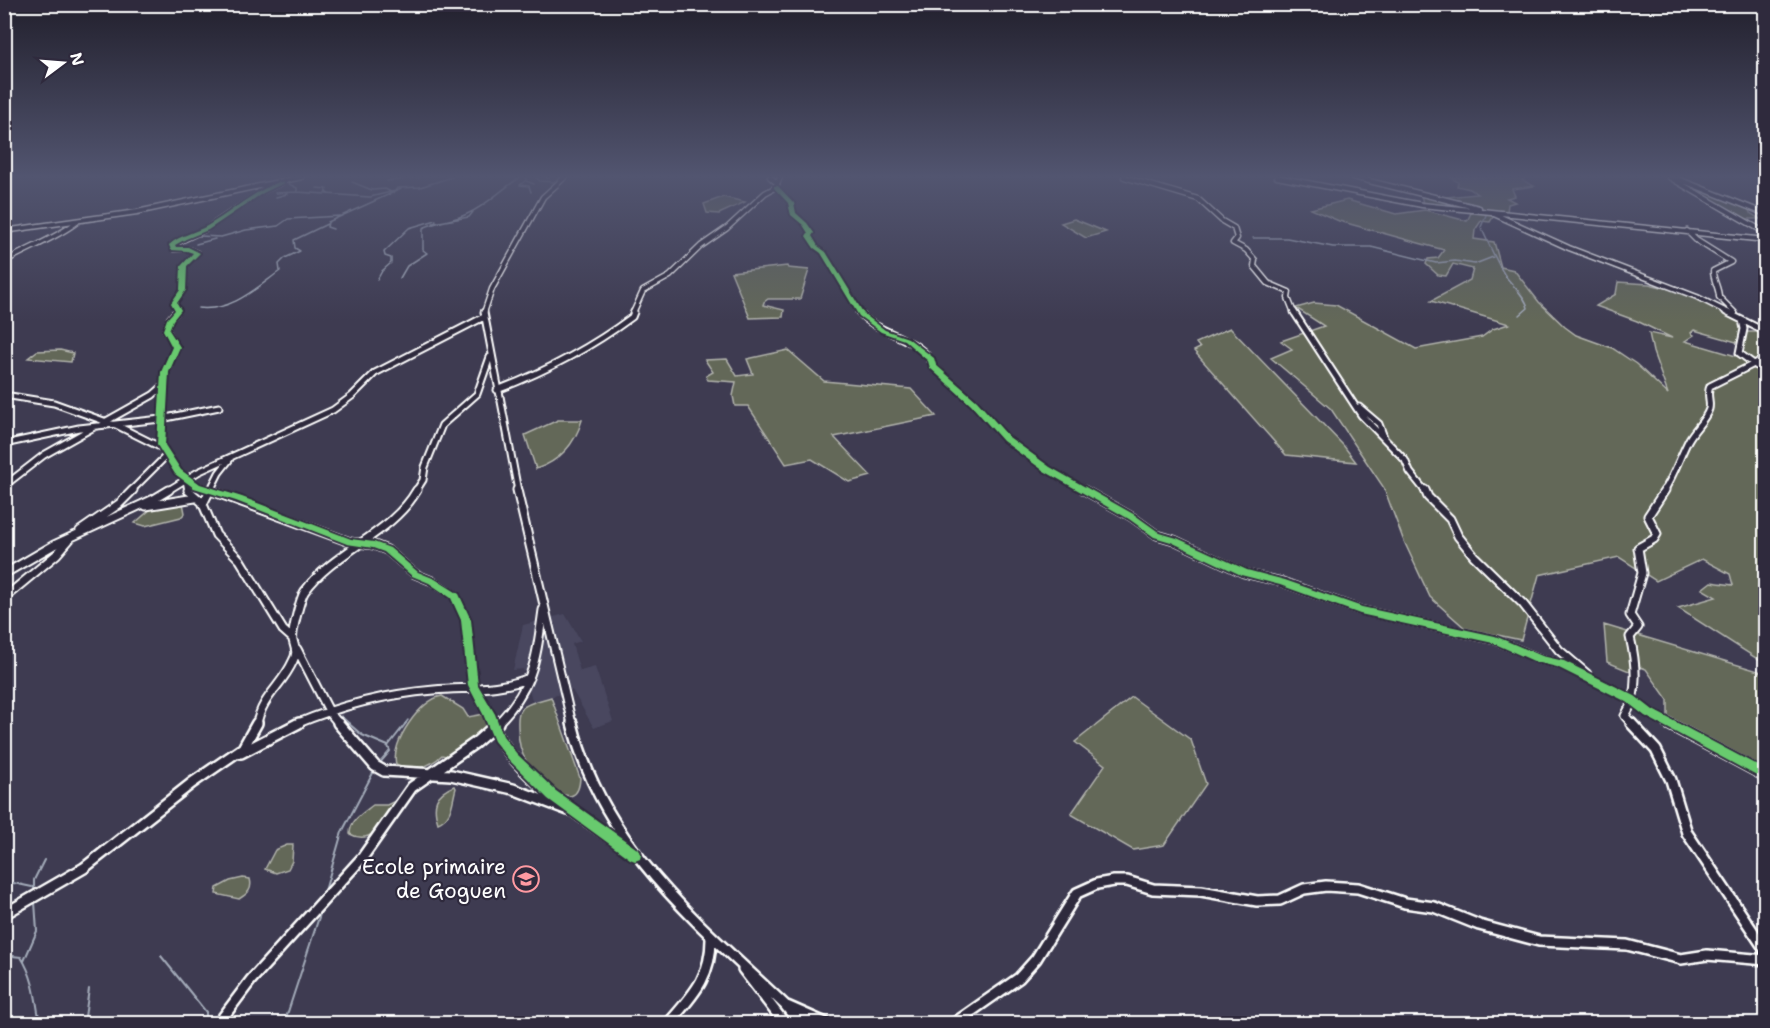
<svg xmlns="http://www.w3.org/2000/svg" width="1770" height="1028" font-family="'Shantell Sans',sans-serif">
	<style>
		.built { fill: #48475f }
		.green { fill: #636759; stroke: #b1b3ac; stroke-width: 1.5; fill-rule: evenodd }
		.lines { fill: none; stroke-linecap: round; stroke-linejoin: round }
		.stream-far1 { stroke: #a3abb9; stroke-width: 1.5 }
		.stream { stroke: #a3abb9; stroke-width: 2 }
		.minor-far3-casing { stroke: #fff; stroke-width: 7 }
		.minor-far2-casing { stroke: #fff; stroke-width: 9 }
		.minor-far1-casing { stroke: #fff; stroke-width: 11 }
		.minor-casing { stroke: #fff; stroke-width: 14 }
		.minor-far3 { stroke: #2f2a3d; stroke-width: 4 }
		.minor-far2 { stroke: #2f2a3d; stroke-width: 5 }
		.minor-far1 { stroke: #2f2a3d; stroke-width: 7 }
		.minor { stroke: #2f2a3d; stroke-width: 9 }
		.cycleway-casing { stroke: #2f2a3d; stroke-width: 4 }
		.cycleway { fill: #67ca6e; fill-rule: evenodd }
		.labels { text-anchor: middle; stroke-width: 4.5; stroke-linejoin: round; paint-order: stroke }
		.near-poi-label { font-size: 21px; fill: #fff; stroke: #2f2a3d; text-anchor: end }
	</style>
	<rect width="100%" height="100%" fill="#3e3b51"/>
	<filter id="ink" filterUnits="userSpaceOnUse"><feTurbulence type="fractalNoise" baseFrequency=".0167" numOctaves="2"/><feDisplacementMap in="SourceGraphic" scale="12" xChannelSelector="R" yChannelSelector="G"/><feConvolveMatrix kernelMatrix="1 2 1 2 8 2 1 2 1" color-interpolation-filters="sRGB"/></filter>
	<g filter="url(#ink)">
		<!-- built -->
		<path class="built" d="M565 614 581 641 572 644 580 671 595 667 613 721 594 728 572 690 533 703 523 669 513 670 523 625Z"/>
		<!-- green -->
		<path class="green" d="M1450 177H1522L1525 178 1522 180 1534 186 1512 189 1515 196 1507 198 1515 202 1508 204 1507 212 1423 204 1421 194 1446 197 1477 194 1470 189 1457 186 1458 182Z
			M1686 186H1697L1748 208 1750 213 1760 219H1743L1734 211 1724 208Z
			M723 197 745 202 719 214 707 213 704 204Z
			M1347 200 1396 214 1425 210 1467 221 1472 211 1510 215 1511 217H1493L1490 222 1481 221 1475 230 1474 239 1494 242 1501 267 1514 270 1539 302 1565 327 1576 335 1612 348 1636 364 1668 394 1653 352 1649 333 1672 338 1637 321 1596 306 1616 294 1618 282 1649 284 1690 294 1742 320 1745 332H1765V358L1756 365 1766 373 1765 664 1678 608 1716 597 1702 589 1711 582 1733 585 1730 574 1702 559 1656 581 1619 557 1539 575 1521 640 1465 628 1430 597 1403 539 1384 488 1331 409 1271 358 1292 349 1281 341 1324 326 1296 308 1314 303 1336 305 1416 349 1482 337 1493 329 1509 324 1431 301 1470 280 1473 269 1453 264 1446 276 1438 275 1426 264 1428 259 1438 258 1444 250 1339 221 1311 209ZM1694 330 1740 343 1739 353 1746 359 1685 341 1694 335 1691 333Z
			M1074 219 1106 232 1086 238 1061 223Z
			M787 266 788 268 809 270 800 299H768L764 302 763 305 784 310 783 317 750 318 731 272Z
			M1230 328 1343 445 1356 462 1286 455 1194 351 1200 348 1196 343Z
			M60 350 73 353 71 362 28 358 37 351Z
			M788 350 824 381 911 389 936 416 834 437 871 476 849 482 812 459 786 464 748 406H735L733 396 736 382 708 380 706 376 713 372 705 360 727 359 737 376 753 374 747 359Z
			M558 420H582C575 444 560 461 536 469L525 435Z
			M183 503 185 513 181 517 145 526 135 523 151 509Z
			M1604 625 1765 673V776L1668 722V700L1646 669 1635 665 1634 673 1607 662Z
			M442 696 463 709 468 717 484 714 488 721 484 729 450 757 442 755C430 767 412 773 396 764 390 743 421 699 442 696Z
			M551 697 580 778C578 820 537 776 527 762 520 752 518 739 518 727 518 721 517 714 521 709 528 702 542 700 551 697Z
			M1132 697 1191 740 1206 784 1164 845 1133 850 1071 814 1105 765 1075 742Z
			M454 786 456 788C452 801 453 817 438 823 432 804 435 794 454 786Z
			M395 801 397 803C386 819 373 847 350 834 350 820 363 813 373 805H387Z
			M287 845H293L292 861 288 869 276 873 265 869 275 850Z
			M243 878 250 879C253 890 247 894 239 899L216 894 217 888 230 881Z"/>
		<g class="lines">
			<!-- stream-far1 -->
			<path class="stream-far1" d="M526 177V180L520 185 529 186 531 192
				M535 177 540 181 555 182
				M545 177 549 178
				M387 181 421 177
				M526 181 534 184
				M352 182 372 190 385 189 391 192
				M287 183 297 188V192L370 197 395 191 397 188 420 187 452 177
				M317 188 327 189 326 192 329 194
				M275 193 297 192
				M276 197 287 194
				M1486 215 1481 227C1488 242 1495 259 1504 274 1510 284 1526 296 1528 308L1520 315
				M433 223 469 217 473 212
				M333 229 327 227 328 222 401 189
				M199 236 221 237 246 230 278 226 288 219 340 216
				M1253 238H1287L1333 247H1371L1436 263 1455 261 1475 264 1493 257
				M196 244 215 239
				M400 278 407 266 427 253 423 250V228C437 221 453 221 467 214 488 205 502 188 521 177
				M377 280 382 271 391 263V258L385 256 384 252 409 228 436 220
				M198 308C231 312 255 289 280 271L279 264 285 258 300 251 295 248 294 240 327 224
				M341 716 350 724
				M405 724 408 720"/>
			<!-- stream -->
			<path class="stream" d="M348 723 362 735 388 746 390 751 378 765
				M388 746 406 723
				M4 881 32 887
				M325 891 342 832 374 771
				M34 894V880L44 860
				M4 955 21 957C34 977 36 1001 40 1024
				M161 956 206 1012V1024
				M24 961 37 931 35 902
				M84 1024 89 989
				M284 1024 322 908"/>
			<!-- minor-far3 casing -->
			<g class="minor-far3-casing">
				<path id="minor-far3" d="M770 177 777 183
					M1124 177 1198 199 1222 221 1234 228 1237 238 1233 243 1246 250 1255 260 1254 266 1268 283 1289 292 1288 298 1294 313
					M1277 177 1422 205 1766 240
					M1353 177 1479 208
					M1669 177 1766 233
					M1676 178 1766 214
					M776 187 791 203 793 214 805 224 811 233 809 236 816 247 823 252 860 313
					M1494 214 1569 248 1697 297 1729 313
					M4 231 137 212 302 177
					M1687 231 1696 240 1731 262 1713 271C1713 280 1719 288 1719 297L1735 313
					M4 262C28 248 55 239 77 222
					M175 313 178 310 174 303 183 290 184 266 197 253 188 249H173L172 245 206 229 261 192 281 183
					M484 313 492 289 543 197 565 177
					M633 313 643 291 670 276 701 246 727 228 765 193 776 187 780 177"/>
			</g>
			<!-- minor-far2 casing -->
			<g class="minor-far2-casing">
				<path id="minor-far2" d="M176 312 170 319 166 330 176 347 165 372 161 445 178 472 197 486 214 491
					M484 312 518 491
					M859 312C877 335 923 337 933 366L974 403 1006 439 1047 469 1086 491
					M1294 312 1361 415 1405 460 1410 472 1425 491
					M1726 312 1766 332
					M1742 320 1744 329 1739 353 1766 373
					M497 390C547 371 589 349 632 317L634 312
					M4 395 54 403 118 426 162 448
					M1359 407 1379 424 1384 437
					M103 423 153 395 163 386
					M4 444 79 428 161 419 219 407
					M186 480 188 491
					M4 486 44 455 94 427
					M131 491 167 455
					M167 491 198 472 333 410 352 396 375 373 484 317
					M210 491 219 473 230 459
					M416 491 423 480 425 467 442 425 477 394 490 357
					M1664 491C1674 475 1680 457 1688 441 1694 429 1705 421 1709 409 1711 401 1706 394 1710 386L1766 358"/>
			</g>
			<!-- minor-far1 casing -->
			<g class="minor-far1-casing">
				<path id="minor-far1" d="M188 490 202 502 216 535 240 560 283 630 292 638
					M209 490 350 542 374 545 387 550 415 574 432 581 455 596 466 620 473 685 493 724
					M517 490 572 724
					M1084 490 1132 517 1157 535 1174 540 1244 573 1282 582 1360 610 1495 640 1540 659 1560 664 1631 699 1649 713 1670 724
					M1425 490 1428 497 1450 519 1458 536 1474 556 1523 604 1559 650 1587 674
					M203 504 210 490
					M146 506 195 498
					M80 531 119 504 133 490
					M4 574 54 545 154 499 169 490
					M4 598 57 554 70 539
					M297 649 330 713 339 724
					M257 724C262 696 282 686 293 661 298 652 295 649 293 640 291 633 301 596 305 591 335 550 392 534 417 490
					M296 724C339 706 387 694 434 690 466 687 498 691 529 678
					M497 724C534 687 536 659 543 610
					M1632 724 1625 716C1639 694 1636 662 1630 637L1638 627 1630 615 1642 573 1638 548 1654 539 1657 534 1648 516 1665 490"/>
			</g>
			<!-- minor casing -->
			<g class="minor-casing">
				<path id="minor" d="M338 723 375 766 384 771 451 775 513 789 568 810
					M492 723C512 776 589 822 635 855
					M572 723C602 846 697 922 785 1005L800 1024
					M1631 723 1656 750 1671 780 1687 833 1766 951
					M1667 723 1766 776
					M241 753 299 723
					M4 914 84 868 192 783 243 748 257 723
					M743 969 785 1024
					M787 1006 828 1024
					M218 1024 251 980 362 858 412 787 475 743 498 723
					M668 1024C693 995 712 977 711 936
					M953 1024 1019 978 1036 959 1077 893 1097 884 1114 881H1127L1153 889 1201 891 1257 901 1280 900 1304 889 1326 886 1358 888 1405 903 1434 907 1479 925 1539 941 1627 945 1681 959 1707 955 1766 960"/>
			</g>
			<!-- minor-far3 -->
			<use href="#minor-far3" class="minor-far3"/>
			<!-- minor-far2 -->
			<use href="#minor-far2" class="minor-far2"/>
			<!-- minor-far1 -->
			<use href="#minor-far1" class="minor-far1"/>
			<!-- minor -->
			<use href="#minor" class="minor"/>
			<!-- cycleway casing -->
			<g class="cycleway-casing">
				<path id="cycleway" d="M279 182 284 183 263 193 208 230 186 239 175 245 176 247H188L200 253 187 266 186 290 177 303 181 310 173 320 169 330 180 347 169 372 165 445 181 470 200 484 242 497 351 539 374 542 390 548 418 572 435 579 459 594 471 620 478 685 495 714 503 736 517 754 556 791 640 851 641 855 640 859 635 861 630 859 548 799 509 760 494 741 483 714 468 685 461 620 451 598 429 583 412 576 384 552 373 548 347 544 236 501 194 488 175 474 157 445 161 372 172 347 163 330 167 319 175 310 171 303 180 290 181 266 193 253 187 251 171 250 169 245C180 235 194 233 207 226 232 212 252 192 279 182Z
					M774 186H778L794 203 796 213 807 223 814 233 812 236 818 246 826 252 864 314 885 330 908 338 934 358 936 365 977 401 1009 437 1050 467 1135 515 1160 533 1177 538 1247 570 1285 580 1362 607 1495 636 1542 656 1564 661 1635 696 1653 710 1766 770V781L1645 716 1627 702 1557 667 1536 662 1493 643 1360 614 1280 585 1241 575 1171 542 1154 537 1129 519 1044 471 1003 441 971 405 930 368 928 361 904 340 881 332 859 316 821 253 814 248 806 236 808 233 803 225 791 215 788 203 774 188Z"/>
			</g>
			<!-- cycleway -->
			<use href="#cycleway" class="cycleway"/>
		</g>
	</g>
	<!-- sky -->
	<linearGradient id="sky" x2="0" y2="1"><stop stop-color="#22202d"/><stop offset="0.55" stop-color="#525570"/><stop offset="1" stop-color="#525570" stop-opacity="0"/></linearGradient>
	<rect width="1770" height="321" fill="url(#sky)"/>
	<!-- icons -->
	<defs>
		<g id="school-ring" transform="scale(1.35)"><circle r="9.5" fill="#2f2a3d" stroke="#ff9aa2" stroke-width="1.5"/><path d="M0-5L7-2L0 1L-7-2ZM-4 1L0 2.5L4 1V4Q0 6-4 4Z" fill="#ff9aa2"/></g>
	</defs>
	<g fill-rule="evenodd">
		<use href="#school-ring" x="526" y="879"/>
	</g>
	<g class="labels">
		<!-- near-poi labels -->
		<g class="near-poi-label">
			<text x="506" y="874">Ecole primaire<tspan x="506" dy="24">de Goguen</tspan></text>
		</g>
	</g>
	<!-- margin -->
	<rect width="1770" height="1028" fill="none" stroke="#2f2a3d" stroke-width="24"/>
	<rect x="12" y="12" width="1746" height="1004" fill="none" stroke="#fff" stroke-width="2" filter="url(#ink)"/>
	<!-- north arrow -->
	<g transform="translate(63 63) rotate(74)" stroke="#2f2a3d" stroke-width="4.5" paint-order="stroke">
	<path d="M0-4.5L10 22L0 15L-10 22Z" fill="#ffffff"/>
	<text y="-9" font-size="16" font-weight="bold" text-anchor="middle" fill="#ffffff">N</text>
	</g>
</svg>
